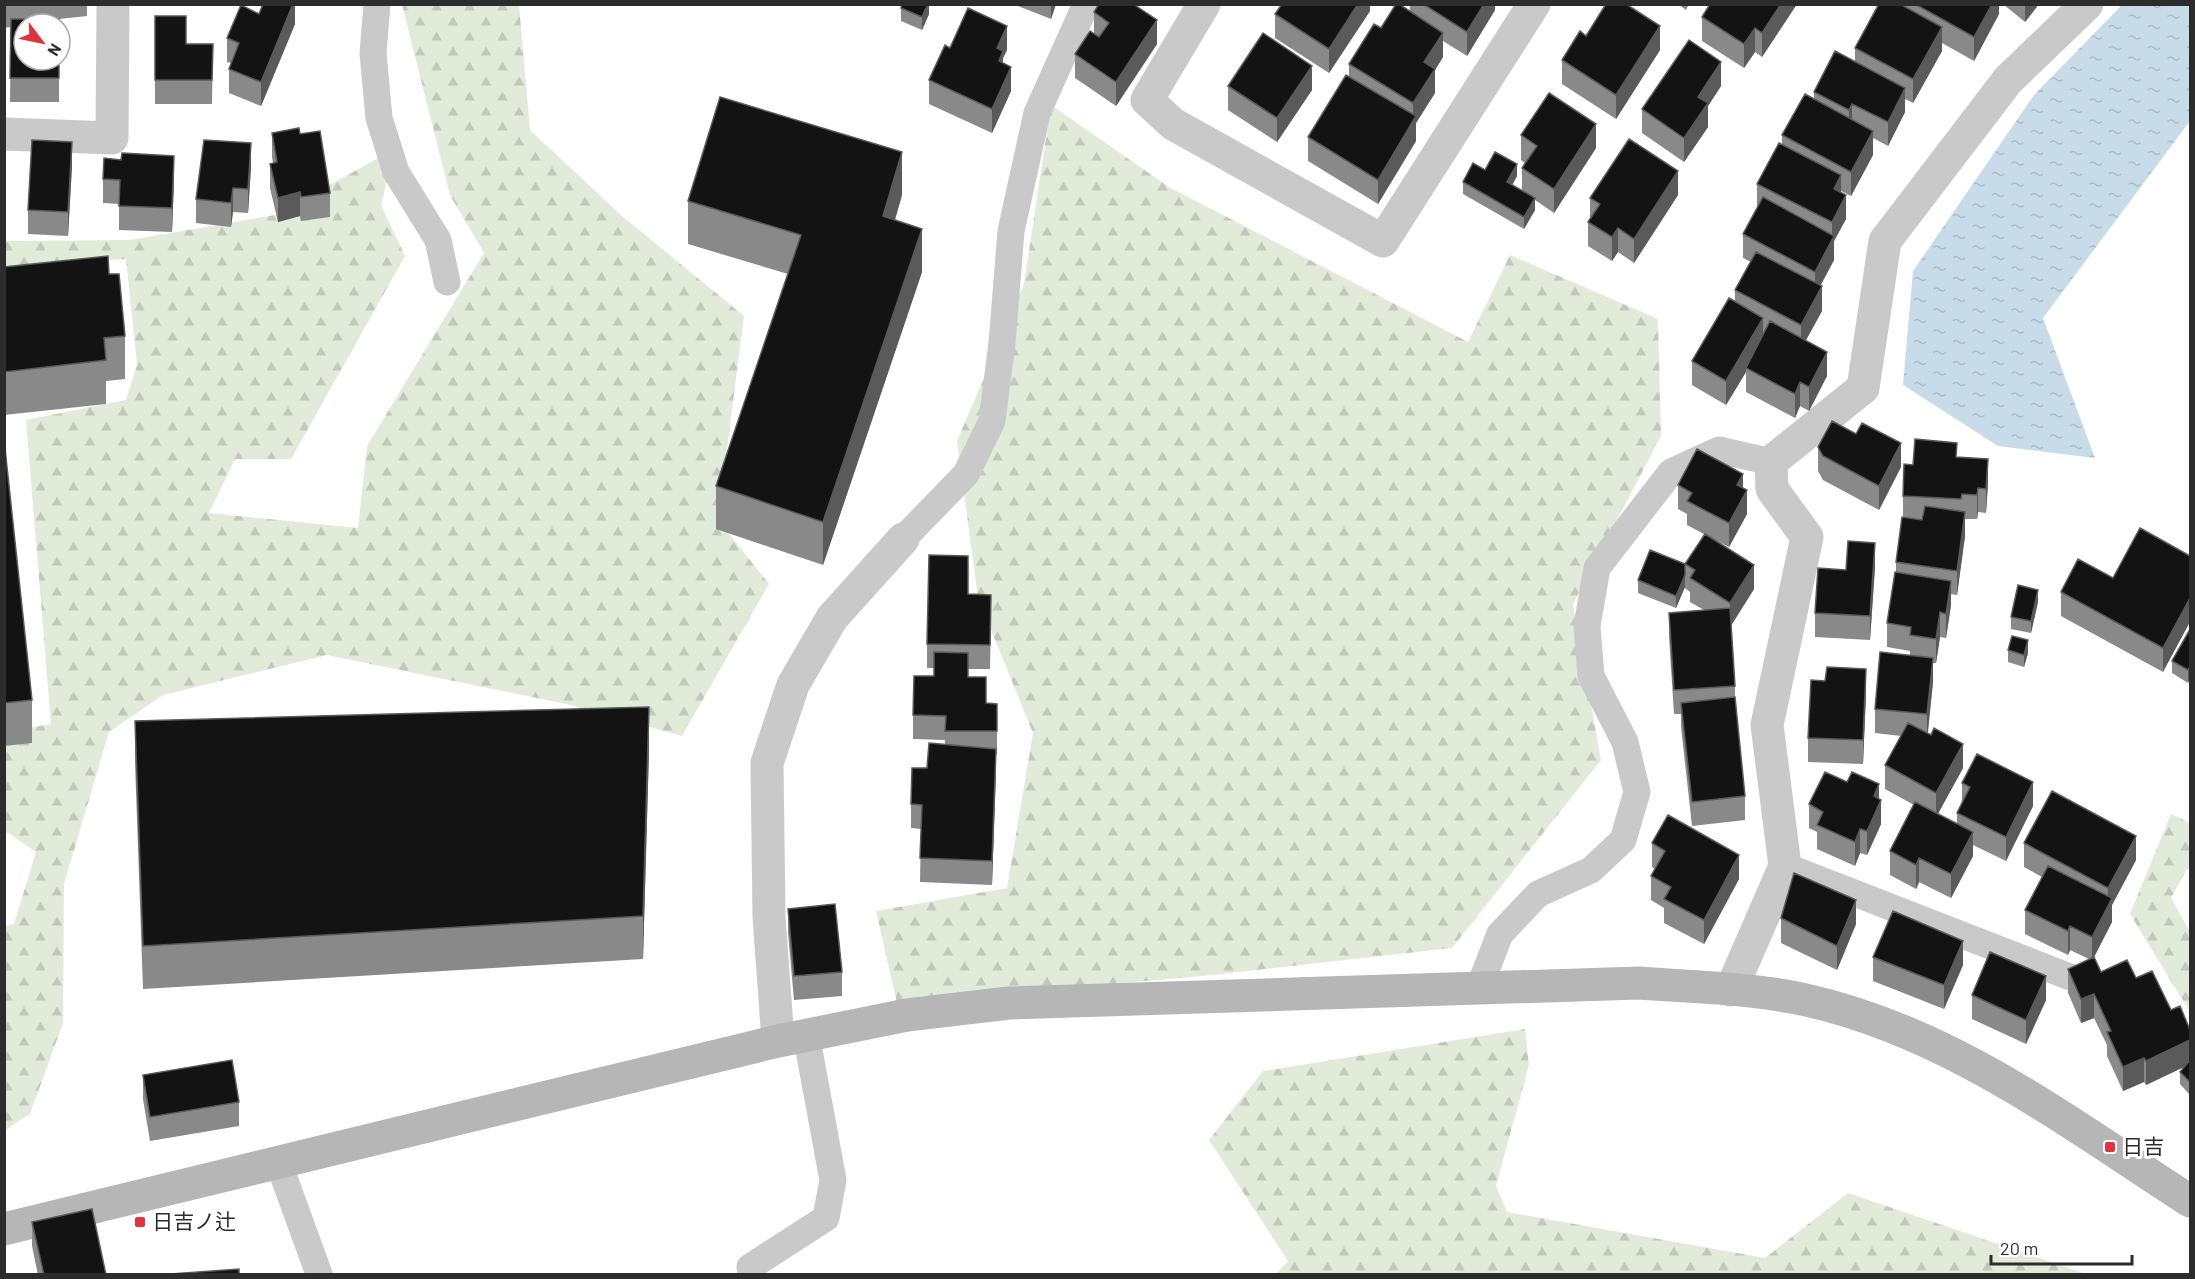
<svg xmlns="http://www.w3.org/2000/svg" width="2195" height="1279" font-family="Barlow,'Noto Sans JP',sans-serif">
	<style>
		.forest { fill: url(#forest-firs) }
		.water { fill: url(#water-ripples) }
		.lines { fill: none; stroke-linecap: round; stroke-linejoin: round }
		.lane { stroke: #c9c9c9; stroke-width: 27 }
		.street { stroke: #c9c9c9; stroke-width: 33 }
		.secondary { stroke: #b6b6b6; stroke-width: 33 }
		.wall { fill: #898989 }
		.shaded-wall { fill: #5a5a5a }
		.building { fill: #131313; stroke: #5a5a5a; stroke-width: 1.5 }
		.poi-dot { fill: #de343d; stroke: #fff; stroke-width: 2 }
		.labels { text-anchor: middle; stroke-width: 6; stroke-linejoin: round; paint-order: stroke }
		.poi-label { font-size: 21px; fill: #2c2c2c; stroke: #fff; text-anchor: start }
	</style>
	<defs>
		<pattern id="forest-firs" width="22" height="20" patternUnits="userSpaceOnUse" patternTransform="scale(1.5)"><rect width="22" height="20" fill="#e2eada"/><path d="M5 1l3.5 6h-7zM16 11l3.5 6h-7z" fill="#c2c9bb"/></pattern>
		<pattern id="water-ripples" width="26" height="14" patternUnits="userSpaceOnUse" patternTransform="scale(1.5)"><rect width="26" height="14" fill="#c7dbe9"/><path d="M2 4q2-2 4 0t4 0M15 11q2-2 4 0t4 0" fill="none" stroke="#abbcc8"/></pattern>
	</defs>
	<rect width="100%" height="100%" fill="#fff"/>
	<!-- forest -->
	<path class="forest" d="M402 5H519L530 130 622 216 744 316 718 520 769 584 682 736 566 704 327 655 163 695 109 732 64 884 63 1023 30 1114 5 1130V926L14 924 36 852 5 831 4 732 51 724 26 420 126 400 137 365 126 259 5 267V241L130 240 275 215 395 149 381 205 405 256 291 459H235L209 513 358 528 367 446 484 253 450 195Z
		M1051 105 1169 187 1468 342 1510 255 1658 319 1661 436 1573 604 1601 760 1452 948 1213 975 897 1003 876 911 1007 888 1033 733 978 598 957 441 1024 284Z
		M2171 814 2190 823V869H2187L2171 898 2190 932V1012L2130 914Z
		M1525 1029 1529 1065 1496 1186 1507 1212 1765 1258 1848 1193 2086 1274H1276L1288 1261 1209 1140 1263 1071Z"/>
	<!-- water -->
	<path class="water" d="M2123 4 2190 5V121L2043 318 2095 458 1998 446 1903 385 1913 271 2034 95Z"/>
	<g class="lines">
		<!-- lane -->
		<path class="lane" d="M377 4 373 53 379 118 396 172 438 240 447 282
			M903 539 966 474 992 421 1002 343 1011 231 1037 113 1086 4
			M1785 866 2070 977
			M1479 988 1500 934 1538 894 1591 870 1623 840 1637 792 1625 742 1591 676 1587 626 1597 568 1671 472 1719 450 1771 462
			M279 1164 319 1274
			M751 1274 750 1267 826 1218 833 1180 806 1034"/>
		<!-- street -->
		<path class="street" d="M1204 4 1147 100 1173 124 1383 241 1534 4
			M4 134 112 138 113 4
			M1731 990 1785 866 1767 725 1807 537 1772 489 1771 462 1863 388 1885 241 2008 80 2087 4
			M778 1041 769 917 767 763 793 685 832 618 903 539"/>
		<!-- secondary -->
		<path class="secondary" d="M4 1229 778 1041 907 1015 1009 1003 1639 983C1694 987 1752 988 1806 1000 1950 1032 2069 1123 2190 1201"/>
	</g>
	<!-- wall -->
	<path class="wall" d="M4 4H87V16L59 19V102H10L11 27 4 28Z
		M178 4H214L178 6Z
		M295 4V24L261 106 229 93V69L231 63 227 62V38L259 14Z
		M929 4V14L922 30 901 21V8Z
		M1013 4H1056L1051 19Z
		M1137 4V7L1157 44 1116 106 1075 78V54L1094 34V12Z
		M1370 4V11L1329 73 1275 38V14Z
		M1410 4H1495V10L1467 56 1443 41V57L1435 70V93L1416 123V141L1378 204 1308 161V137L1349 76V64L1381 28 1410 12Z
		M1678 4H1689L1686 10Z
		M1797 4 1762 57 1755 52 1744 68 1702 41V17Z
		M1878 4H1999V14L1974 61 1942 43V51L1913 103 1905 99V112L1888 146 1873 138V155L1851 196 1841 191 1846 219 1834 241V260L1820 286 1822 311 1806 340 1827 376 1809 411 1800 406 1795 418 1746 392V372L1726 405 1692 385V361L1735 302V290L1751 262 1743 258V234L1757 208V184L1782 145V135L1814 99V92L1855 62V48Z
		M2003 4H2039L2025 22Z
		M155 16 186 44H213L212 104H155Z
		M1586 36 1660 50 1616 119 1562 84V60Z
		M950 48 1007 50 1003 58V63L1011 91 992 133 929 104V80Z
		M1228 86 1312 90 1277 142 1228 110Z
		M1721 86 1708 106V127L1684 162 1642 133V109Z
		M272 133 300 134 330 193V217L301 221 300 216 278 222 270 188V164L273 163 272 157Z
		M1521 135 1596 148 1554 213 1535 200V210L1524 229 1463 194V182L1485 170 1517 176 1512 185 1522 191V168L1525 163 1521 160Z
		M72 166 68 236 28 234V210Z
		M251 167 248 213 233 212 231 227 196 223V199Z
		M103 179 174 180 172 232 119 230V204L103 203Z
		M902 195 895 220 922 272 823 565 716 529V486L788 274 688 244V201Z
		M1678 195 1634 263 1618 252 1612 261 1588 246V222L1590 218V198Z
		M4 267 109 274 125 336V379L106 381V404L4 415Z
		M4 439 32 700V743L4 746Z
		M1818 447 1901 467 1879 510 1823 480 1818 471Z
		M1957 457 1988 483 1986 513 1978 512 1977 519H1965V536L1957 595 1951 594V605L1946 638 1940 637 1936 663H1933V682L1928 733 1963 768 1938 814 1957 823V813L1962 802V783L2033 806 2006 861 1973 845V856L1951 898 1919 882 1916 889 1890 875V851L1914 805 1885 789V765L1901 736 1875 733V709L1910 655V651L1887 647V623L1896 572V562L1903 517V496L1913 465Z
		M1678 485 1743 488 1747 514 1729 547 1711 538 1754 589 1731 626 1735 686V701L1745 796V820L1692 826 1681 727V714H1674L1669 637V613L1704 610 1690 602V592L1685 588V587L1676 608 1638 593V580L1685 564 1704 534 1687 525V514L1678 509Z
		M2190 556 2163 672 2061 616V592Z
		M1875 567 1870 640 1815 637V613L1846 570Z
		M968 594 991 619 990 669H968V677L986 703 997 704V755H996L992 885 920 882 921 829 911 828V804L927 768 945 745V740L913 739V715L934 676V668H927V644Z
		M2038 602 2031 633 2011 629V617Z
		M2189 631 2188 683 2172 673V661Z
		M2008 650 2028 653 2024 667 2008 662Z
		M1866 693 1863 764 1808 762V738Z
		M135 721 649 750 643 959 143 989 135 764Z
		M1879 799 1881 824 1867 855 1860 853 1855 866 1817 849V832L1809 828V804Z
		M1652 843 1739 879 1704 944 1664 923V908L1651 900V876L1655 869 1652 867Z
		M2024 843 2136 860 2112 905V922L2094 957 2101 972 2136 978 2171 1010 2190 1030V1095L2180 1084V1072L2184 1067 2146 1085 2144 1082 2123 1091 2107 1056V1045L2094 1018 2081 1023 2068 993V969L2089 959 2070 950 2068 955 2025 934V910L2042 877 2024 867Z
		M788 909 842 972V996L794 1000 788 933Z
		M1781 918 1856 924 1837 970 1781 943Z
		M1873 957 1963 965 1944 1009 1873 981Z
		M1972 995 2046 1000 2026 1044 1972 1019Z
		M143 1075 239 1102V1126L150 1141 143 1099Z
		M32 1222 106 1275H38L32 1246Z"/>
	<!-- shaded-wall -->
	<path class="shaded-wall" d="M293 4H295V24L261 106V82Z
		M928 4H929V14L922 30V17Z
		M1051 4H1056L1051 19Z
		M1358 4H1370V11L1329 73V49Z
		M1484 4H1495V10L1467 56V32Z
		M1781 4H1797L1762 57V33Z
		M1992 4H1999V14L1974 61V37Z
		M2025 4H2039L2025 22Z
		M1157 20V44L1116 106V82Z
		M1007 26V50L1003 58V75L999 85 997 48Z
		M1660 26V50L1616 119V95Z
		M1942 27V51L1913 103V79Z
		M1755 28V52L1744 68V44Z
		M1443 33V57L1435 70V93L1416 123V141L1378 204V180L1413 121V103L1424 62Z
		M1721 62V86L1708 106V127L1684 162V138L1698 97Z
		M1312 66V90L1277 142V118Z
		M1011 67V91L992 133V109Z
		M1905 88V112L1888 146V122Z
		M1852 104V128L1849 134V110Z
		M1596 124V148L1554 213V189Z
		M1873 131V155L1851 196V172Z
		M72 142V166L68 236V212Z
		M251 143V167L248 213V189Z
		M902 152V195L883 260V216Z
		M174 156V180L172 232V208Z
		M1517 164V176L1507 195V182Z
		M1678 171V195L1634 263V239Z
		M1841 175V199L1834 189Z
		M233 188V212L231 227V203Z
		M300 192V216L278 222V198Z
		M1846 195V219L1834 241V260L1815 296V272L1832 240V222Z
		M1535 198V210L1524 229V217Z
		M1618 228V252L1612 261V237Z
		M922 229V272L823 565V522Z
		M1822 286V311L1801 349V325Z
		M1763 318V342L1746 368V372L1726 405V381Z
		M1827 352V376L1809 411V387Z
		M1800 382V406L1795 418V394Z
		M1901 443V467L1879 510V486Z
		M1988 459V483L1986 513V489Z
		M1743 474V497L1747 490V514L1729 547V523L1737 485Z
		M1978 488V512L1977 519V495Z
		M1965 512V536L1957 595V571Z
		M1875 543V567L1870 640V616Z
		M1754 565V589L1730 627V603Z
		M1685 575V587L1676 608V596Z
		M1951 581V605L1946 638V614Z
		M2038 590V602L2031 633V621Z
		M2190 598V622L2163 672V648Z
		M1940 612V637L1936 663V639Z
		M2028 640V653L2024 667V655Z
		M1933 658V682L1927 738V714Z
		M2190 667V679L2188 683V670Z
		M1866 669V693L1863 764V740Z
		M649 707V750L643 959V916Z
		M1963 744V768L1936 817V793Z
		M996 749V774L992 885V861Z
		M2033 782V806L2006 861V837Z
		M1879 784V805L1881 800V824L1867 855V831L1874 796Z
		M1860 829V853L1855 866V842Z
		M1973 832V856L1951 898V874Z
		M2136 836V860L2112 905V922L2092 961V937L2108 906V888Z
		M1739 855V879L1704 944V920Z
		M1919 858V882L1916 889V865Z
		M1856 900V924L1837 970V946Z
		M2070 926V950L2068 955V931Z
		M1963 941V965L1944 1009V985Z
		M2046 976V1000L2026 1044V1020Z
		M2094 994V1018L2081 1023V999Z
		M2190 1040V1064L2146 1085V1061Z
		M2144 1058V1082L2123 1091V1067Z"/>
	<!-- building -->
	<path class="building" d="M263 4H293L261 82 229 69 239 43 227 38 241 5 259 14Z
		M902 4H928L922 17 901 8Z
		M1099 4H1133L1157 20 1116 82 1075 54 1090 31 1099 37 1109 23 1094 12Z
		M1282 4H1358L1329 49 1275 14Z
		M1396 4H1399L1443 33 1424 62 1435 69 1413 103 1349 64 1374 24 1381 28Z
		M1423 4H1484L1467 32Z
		M1606 4H1626L1660 26 1616 95 1562 60 1580 31 1586 36Z
		M1710 4 1735 5 1781 4 1762 33 1755 28 1744 44 1702 17Z
		M1879 4H1900L1942 27 1913 79 1855 48Z
		M1915 4H1992L1974 37Z
		M968 8 1007 26 997 48 1003 51 999 61 1011 67 992 109 929 80 945 45 950 48Z
		M155 16H186V44H213L212 80H155Z
		M11 19H59V24H24V60H59V78H10Z
		M1263 33 1312 66 1277 118 1228 86Z
		M1689 40 1721 62 1698 97 1708 103 1684 138 1642 109Z
		M1835 51 1905 88 1888 122 1852 104 1849 110 1814 92Z
		M1346 75 1416 116 1378 180 1308 137Z
		M1549 93 1596 124 1554 189 1522 168 1537 146 1521 135Z
		M1805 94 1873 131 1851 172 1782 135Z
		M720 97 902 152 883 216 922 229 823 522 716 486 801 235 688 201Z
		M299 128 300 134 320 131 330 193 301 197 300 192 278 198 270 164 277 162 272 133Z
		M1629 139 1678 171 1634 239 1618 228 1612 237 1588 222 1600 204 1590 198Z
		M32 140 72 142 68 212 28 210Z
		M204 140 251 143 248 189 233 188 231 203 196 199Z
		M1779 143 1841 175 1834 189 1846 195 1832 222 1757 184Z
		M1495 152 1517 164 1507 182 1535 198 1524 217 1463 182 1473 163 1485 170Z
		M122 153 174 156 172 208 119 206 120 180 103 179 104 158 121 160Z
		M1763 197 1834 236 1815 272 1743 234Z
		M1756 252 1822 286 1801 325 1735 290Z
		M108 256 109 274H119L125 336 104 338 106 360 4 372V267Z
		M1729 298 1763 318 1726 381 1692 361Z
		M1770 321 1827 352 1809 387 1800 382 1795 394 1746 368Z
		M1832 421 1856 434 1862 423 1901 443 1879 486 1823 456 1818 447Z
		M4 439 32 700 4 703Z
		M1915 439 1957 443 1956 457 1988 459 1986 489 1978 488 1977 495 1962 494 1961 499 1903 496 1904 464 1913 465Z
		M1697 449 1743 474 1737 485 1747 490 1729 523 1687 501 1692 493 1678 485Z
		M1925 506 1965 512 1957 571 1896 562 1902 517 1922 520Z
		M2140 528 2190 556V598L2163 648 2061 592 2078 559 2113 578Z
		M1705 534 1754 565 1730 603 1690 578 1695 570 1685 564Z
		M1848 541 1875 543 1870 616 1815 613 1818 568 1846 570Z
		M1650 550 1685 564V575L1676 596 1638 580Z
		M929 555 968 556V594L991 595 990 645 927 644Z
		M1895 572 1951 581 1946 614 1940 612 1936 639 1910 635 1911 627 1887 623Z
		M2018 585 2038 590 2031 621 2011 617Z
		M1730 608 1735 686 1674 690 1669 613Z
		M2189 631 2190 632V667L2188 670 2172 661Z
		M2012 636 2028 640 2024 655 2008 650Z
		M934 652 968 653V677H986V703L997 704V731H945L946 716 913 715 914 676H934Z
		M1880 652 1933 658 1927 714 1875 709Z
		M1827 667 1866 669 1863 740 1808 738 1811 680 1825 681Z
		M1735 697 1745 796 1692 802 1681 703Z
		M649 707 643 916 143 946 135 721Z
		M1908 723 1931 735 1934 728 1963 744 1936 793 1885 765Z
		M929 743 996 749 992 861 920 858 922 805 911 804 912 768H927Z
		M1977 754 2033 782 2006 837 1957 813 1970 787 1962 783Z
		M1825 772 1847 782 1852 772 1879 784 1874 796 1881 800 1867 831 1860 829 1855 842 1817 825 1823 812 1809 804Z
		M2052 791 2136 836 2108 888 2024 843Z
		M1915 802 1973 832 1951 874 1919 858 1916 865 1890 851Z
		M1668 815 1739 855 1704 920 1664 899 1671 887 1651 876 1665 851 1652 843Z
		M2048 866 2112 898 2092 937 2070 926 2068 931 2025 910Z
		M1794 873 1856 900 1837 946 1781 918Z
		M835 904 842 972 794 976 788 909Z
		M1893 911 1963 941 1944 985 1873 957Z
		M1990 952 2046 976 2026 1020 1972 995Z
		M2094 957 2101 972 2127 960 2136 978 2152 971 2171 1010 2180 1006 2190 1030V1040L2146 1061 2144 1058 2123 1067 2107 1032 2111 1031 2094 994 2081 999 2068 969Z
		M232 1060 239 1102 150 1117 143 1075Z
		M2190 1060V1082L2180 1072Z
		M92 1209 106 1275H44L32 1222Z
		M239 1269V1275H157Z"/>
	<!-- markers -->
	<g class="poi-dot">
		<rect x="2104" y="1141" width="12" height="12" rx="3"/>
		<rect x="134" y="1216" width="12" height="12" rx="3"/>
	</g>
	<g class="labels">
		<!-- poi labels -->
		<g class="poi-label">
			<text x="2122" y="1154">日吉</text>
			<text x="152" y="1229">日吉ノ辻</text>
		</g>
	</g>
	<!-- border -->
	<rect width="2195" height="1279" fill="none" stroke="#2c2c2c" stroke-width="12"/>
	<!-- north arrow -->
	<g transform="translate(42 42) rotate(122)"><circle r="28" fill="#ffffff" stroke="#ababab" stroke-width="1.5"/>
	<path d="M0-4.5L10 22L0 15L-10 22Z" fill="#de343d"/>
	<text y="-9" font-size="16" font-weight="bold" text-anchor="middle" fill="#2c2c2c">N</text>
	</g>
	<!-- scale -->
	<path d="M1991 1255v9h141v-9" fill="none" stroke="#2c2c2c" stroke-width="3"/>
	<text x="2000" y="1255" font-size="18" fill="#2c2c2c" stroke="#ffffff" stroke-width="4.5" paint-order="stroke">20 m</text>
</svg>
